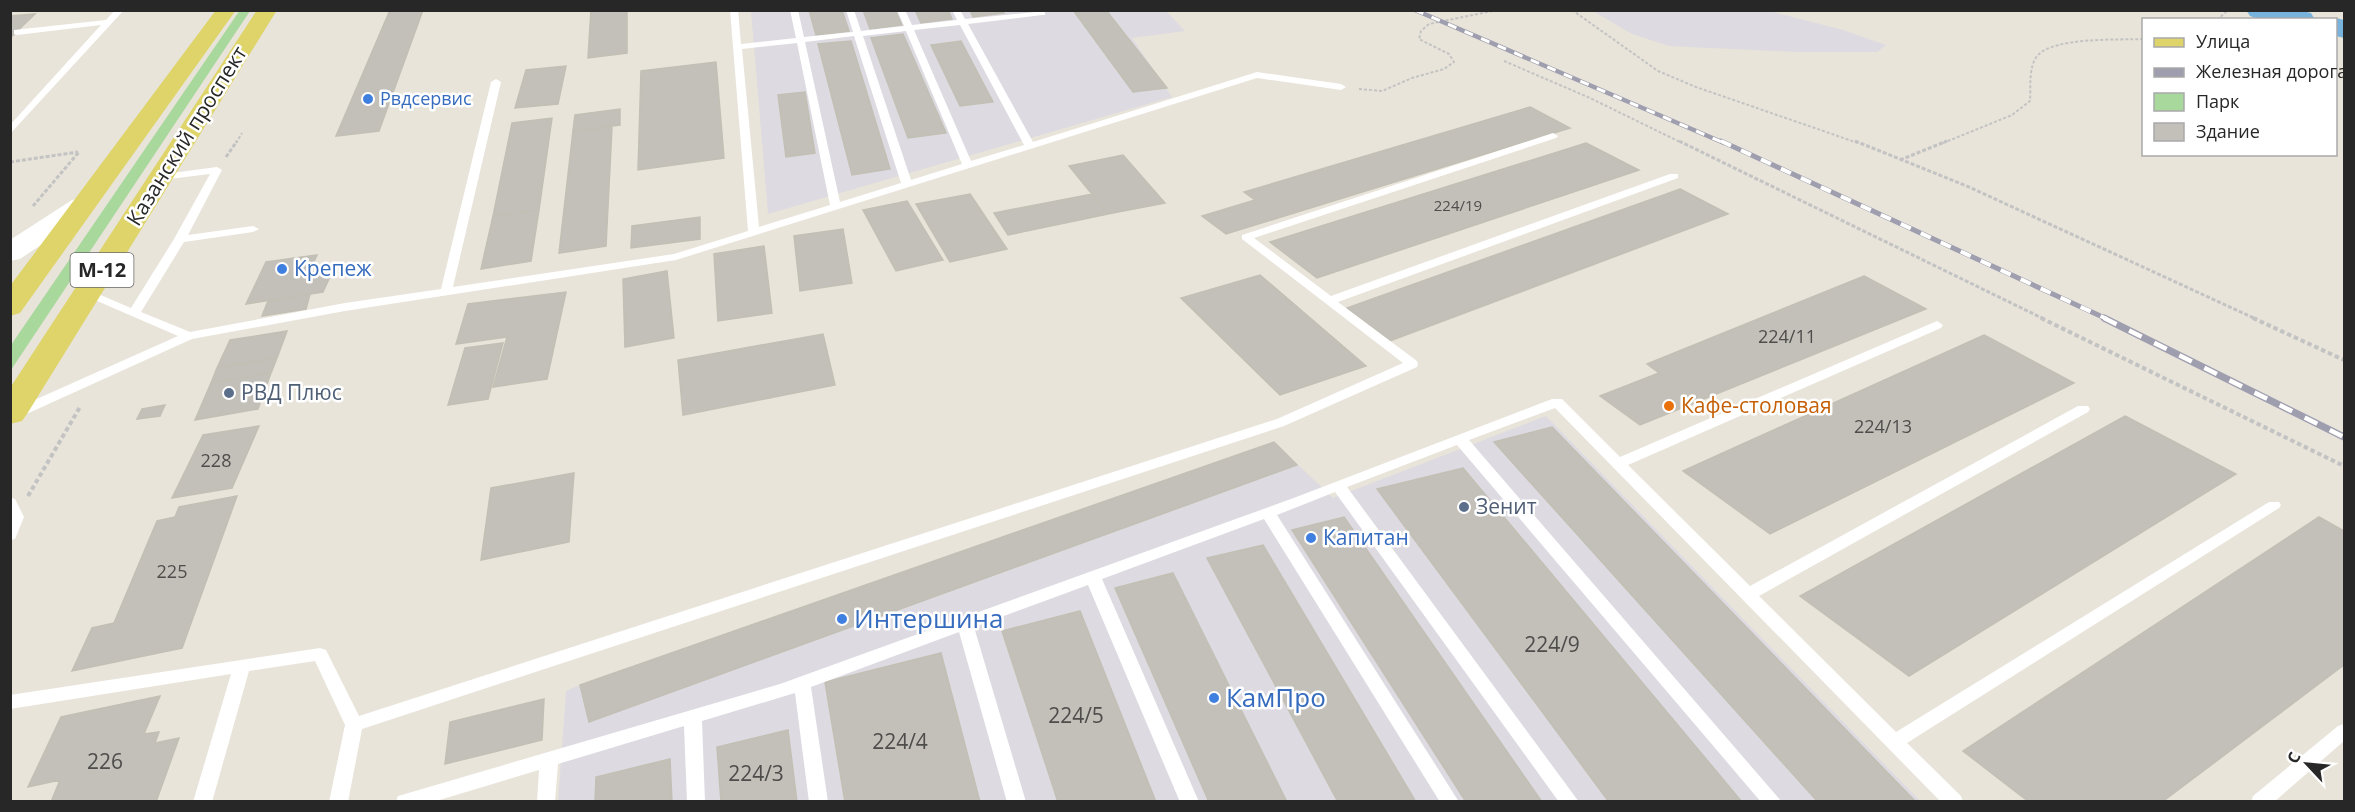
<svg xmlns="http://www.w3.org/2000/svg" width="2355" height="812" font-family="'Open Sans',sans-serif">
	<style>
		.industrial { fill: #dddae1 }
		.green { fill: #a8d89c }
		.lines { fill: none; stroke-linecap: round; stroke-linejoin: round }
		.river { fill: #78b3de; fill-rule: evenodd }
		.building { fill: #c3c0b9; stroke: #c2bfb4; stroke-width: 1.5 }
		.path-far2 { stroke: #c3c3c3; stroke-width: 2; stroke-dasharray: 3 2; stroke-linecap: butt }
		.path-far1 { stroke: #c3c3c3; stroke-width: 3; stroke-dasharray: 4 2; stroke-linecap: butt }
		.path { stroke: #c3c3c3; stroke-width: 4; stroke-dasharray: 4.5 3; stroke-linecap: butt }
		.lane { fill: #fff; fill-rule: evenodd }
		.secondary { fill: #fff; fill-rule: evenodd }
		.primary { fill: #ded469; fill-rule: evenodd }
		.rail-far2-casing { stroke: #9e9eaf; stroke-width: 4.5 }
		.rail-far1-casing { stroke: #9e9eaf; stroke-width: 5 }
		.rail-casing { stroke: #9e9eaf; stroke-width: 7 }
		.rail-far2 { stroke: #fff; stroke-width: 3; stroke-dasharray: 9; stroke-linecap: butt }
		.rail-far1 { stroke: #fff; stroke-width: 4; stroke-dasharray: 11; stroke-linecap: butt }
		.rail { stroke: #fff; stroke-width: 4.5; stroke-dasharray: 14; stroke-linecap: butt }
		.shop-dot { fill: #3f7fe0; stroke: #fff; stroke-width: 2 }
		.service-dot { fill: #5c6f8a; stroke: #fff; stroke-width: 2 }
		.food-dot { fill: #e8710a; stroke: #fff; stroke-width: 2 }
		.labels { text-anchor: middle; stroke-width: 5; stroke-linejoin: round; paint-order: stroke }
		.far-number-label { font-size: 15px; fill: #4e4d4c }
		.far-shop-label { font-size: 18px; fill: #366cbe; stroke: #fff; text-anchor: start }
		.number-label { font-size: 18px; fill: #4e4d4c }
		.shield { fill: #fff; stroke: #686868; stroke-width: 1.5 }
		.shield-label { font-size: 20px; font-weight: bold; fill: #272727 }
		.street-label { font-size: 21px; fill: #272727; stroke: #fff }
		.shop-label { font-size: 21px; fill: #366cbe; stroke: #fff; text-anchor: start }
		.service-label { font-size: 21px; fill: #4e5e75; stroke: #fff; text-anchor: start }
		.food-label { font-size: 21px; fill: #c56008; stroke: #fff; text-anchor: start }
		.near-number-label { font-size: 21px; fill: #4e4d4c }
		.near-shop-label { font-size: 26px; fill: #366cbe; stroke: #fff; text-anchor: start }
	</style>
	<rect width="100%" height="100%" fill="#e8e4da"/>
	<!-- industrial -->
	<path class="industrial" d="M751 11H1166L1185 31 1132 38 1172 97 768 214Z
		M1593 11H1769L1843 30 1886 45 1877 52H1797L1669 46 1632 34Z
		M1546 416 1920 801 558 802 566 691 580 685 1274 442 1333 498Z"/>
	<!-- green -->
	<path class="green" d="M240 10 250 11 11 370V345Z"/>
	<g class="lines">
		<!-- river -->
		<path class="river" d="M2246 10H2299L2311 13 2315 20H2262L2250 16Z
			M2336 18 2344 20V38L2336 36V20H2328Z"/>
	</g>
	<!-- building -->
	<path class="building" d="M390 10H423L379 131 336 136Z
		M591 10H627V53L588 58Z
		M809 10H842L849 31 816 35Z
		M863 10H895L902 25 870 29Z
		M915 10H948L952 19 921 23Z
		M970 10H1002L1004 13 973 17Z
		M1073 10H1106L1167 88 1133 92Z
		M35 14 10 38V16Z
		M903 34 946 133 908 138 871 38Z
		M851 41 890 169 852 175 818 44Z
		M961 41 993 102 960 106 931 45Z
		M716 62 724 158 638 170 641 71Z
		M566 66 558 104 515 108 526 70Z
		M805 92 815 153 786 157 778 95Z
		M1530 107 1570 128 1226 234 1202 216 1255 200 1244 192Z
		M620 109V125L573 131 575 115Z
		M552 118 539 210 493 216 512 123Z
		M612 127 606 246 559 253 573 131Z
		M1586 143 1639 170 1317 278 1270 242Z
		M1123 155 1165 203 1108 214 1069 166Z
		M1680 189 1728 214 1390 341 1347 308Z
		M970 194 1007 249 950 262 916 204Z
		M1092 194 1108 214 1008 235 994 213Z
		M907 201 943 260 896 271 863 210Z
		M539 210 531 261 481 269 493 216Z
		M700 217V239L631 248 632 226Z
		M843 229 852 283 800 291 794 236Z
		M764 246 772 313 718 321 714 254Z
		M317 255 309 273 333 270 323 292 246 304 266 262Z
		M667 271 674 338 625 347 623 279Z
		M1260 275 1366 366 1280 395 1181 298Z
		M1864 276 1926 309 1640 425 1600 396 1659 373 1647 364Z
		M566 292 547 379 493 387 507 337 456 344 468 304Z
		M310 294 306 309 262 316 268 301Z
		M287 331 277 358 217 368 230 340Z
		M823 334 835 385 683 415 678 360Z
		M1984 335 2074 383 1770 534 1683 471Z
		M503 343 488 399 448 405 465 348Z
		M277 358 271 373 211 383 217 368Z
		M271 373 258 409 195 420 211 383Z
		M165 405 160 416 137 419 142 409Z
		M2125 416 2236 474 1909 676 1800 596Z
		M259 426 232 488 172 498 203 435Z
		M1552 427 1916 802H1818L1494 442Z
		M1274 442 1297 465 589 722 580 685Z
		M1463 468 1742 802H1609L1377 489Z
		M574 473 569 542 481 560 491 488Z
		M237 496 182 648 72 671 92 628 114 623 157 521 175 517 179 507Z
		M1344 517 1542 802H1466L1292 530Z
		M2319 517 2344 531V665L2162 802H2029L1963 751Z
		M1263 545 1416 802H1338L1207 558Z
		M1173 573 1287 802H1209L1115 588Z
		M1080 611 1156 802H1058L1002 631Z
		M941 653 980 802H845L825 682Z
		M160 696 144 734 159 732 155 743 179 738 156 802H51L60 780 28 787 61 717Z
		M544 699 542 740 445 764 450 722Z
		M788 730 797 802H721L717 747Z
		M670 759 672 802H595L596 777Z"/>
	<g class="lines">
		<!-- path-far2 -->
		<path class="path-far2" d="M1572 10 1658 71 1696 87 1858 143
			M2217 20 2228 10
			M1504 61 1590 98 1682 143
			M1359 89 1382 91 1412 78 1444 69 1454 62 1449 54 1419 39 1421 31 1429 24 1497 10
			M236 143 242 133
			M1943 143 2012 115 2030 101C2031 87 2028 66 2038 55 2055 37 2119 40 2144 39"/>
		<!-- path-far1 -->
		<path class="path-far1" d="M1679 141 2044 319
			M1855 141 1969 187 2256 319
			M226 157 237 141
			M1900 160 1947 141
			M10 162 78 152
			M33 206 79 152"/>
		<!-- path -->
		<path class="path" d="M2041 318 2344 466
			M2253 318 2344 360
			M28 496 80 407"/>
		<!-- lane -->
		<path class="lane" d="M115 10H124L10 134V125L101 25 17 35 14 34V30L106 20Z
			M730 10H738L741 44 796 38 790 10H798L804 37 853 32 846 10H854L861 31 904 26 897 10H905L912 25 957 20 952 10H960L965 19 1045 11V15H1042L968 24 1033 142 1257 72 1341 84 1346 87 1341 90 1257 78 676 260 345 311 192 339 22 416 17 417 10 413 12 410 178 336 81 294 87 290 91 291 131 308 174 239 210 174 161 180 157 179V175L217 167 222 170 188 235 253 226 259 229 253 232 184 242 141 312 190 332 345 303 441 289 491 82 496 79 501 82 453 287 674 254 748 231ZM960 25 1024 145 971 161 914 30ZM906 31 962 164 911 180 863 36ZM854 36 901 183 840 202 805 42ZM797 43 830 205 759 227 742 49Z
			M1553 133 1558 136 1556 138 1254 238 1331 296 1670 174H1678V178L1338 302 1417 361 1418 364 1417 367 1284 426 362 729 348 802H329L345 725 315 661 249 671 212 802H193L231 674 10 709V695L320 648 326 650 359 716 1277 419 1403 363 1242 239V235Z
			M1937 321 1943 325 1941 328 1628 465 1750 586 2078 406H2088L2090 409 2088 412 1759 596 1896 732 2269 502H2279L2281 505 2279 508 1907 743 1961 796 1963 802H1941L1555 408 1469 440 1782 802H1761L1457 445 1347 487 1579 802H1559L1335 492 1277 515 1459 802H1440L1264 519 1102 579 1199 802H1180L1088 585 974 627 1026 802H1007L959 632 811 687 828 802H809L795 693 702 721 705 802H687L684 726 558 764 555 802H537L539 770 433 802H396L398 796 405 794 780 684 1291 499 1552 399H1562L1620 457Z
			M10 497 15 499 24 517 15 539 10 540Z
			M2344 724V741L2274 802H2251L2253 796 2338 726Z"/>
		<!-- secondary -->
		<path class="secondary" d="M81 198 90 200 94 206 90 212 20 259 10 261V240L72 200Z"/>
		<!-- primary -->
		<path class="primary" d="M216 10H236L20 313 10 316V286Z
			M257 10H277L27 414 22 421 10 424V388Z"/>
		<!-- rail-far2 casing -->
		<g class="rail-far2-casing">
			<path id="rail-far2" d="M1415 10 1724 143"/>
		</g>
		<!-- rail-far1 casing -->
		<g class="rail-far1-casing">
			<path id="rail-far1" d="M1721 141 2107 319"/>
		</g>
		<!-- rail casing -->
		<g class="rail-casing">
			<path id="rail" d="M2104 318 2344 437"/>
		</g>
		<!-- rail-far2 -->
		<use href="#rail-far2" class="rail-far2"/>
		<!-- rail-far1 -->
		<use href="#rail-far1" class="rail-far1"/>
		<!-- rail -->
		<use href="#rail" class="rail"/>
	</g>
	<!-- markers -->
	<g class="shop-dot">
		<circle cx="368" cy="99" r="6"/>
		<circle cx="282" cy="269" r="6"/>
		<circle cx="1311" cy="538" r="6"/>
		<circle cx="842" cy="619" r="6"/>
		<circle cx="1214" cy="698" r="6"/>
	</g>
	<g class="service-dot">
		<circle cx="229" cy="393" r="6"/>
		<circle cx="1464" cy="507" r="6"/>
	</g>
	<circle class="food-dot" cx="1669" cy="406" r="6"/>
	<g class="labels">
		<!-- far-number labels -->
		<g class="far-number-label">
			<text x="1458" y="211">224/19</text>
		</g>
		<!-- far-shop labels -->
		<g class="far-shop-label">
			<text x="380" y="105">Рвдсервис</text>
		</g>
		<!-- number labels -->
		<g class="number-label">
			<text x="1787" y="343">224/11</text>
			<text x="1883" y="433">224/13</text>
			<text x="216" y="467">228</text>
			<text x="172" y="578">225</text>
		</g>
		<!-- shield labels -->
		<rect class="shield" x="70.5" y="253" width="63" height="34" rx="4.5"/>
		<g class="shield-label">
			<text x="102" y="277">М-12</text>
		</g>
		<!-- street labels -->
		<g class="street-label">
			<text transform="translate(187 136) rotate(-58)" y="7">Казанский проспект</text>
		</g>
		<!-- shop labels -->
		<g class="shop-label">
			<text x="294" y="276">Крепеж</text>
			<text x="1323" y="545">Капитан</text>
		</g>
		<!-- service labels -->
		<g class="service-label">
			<text x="241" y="400">РВД Плюс</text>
			<text x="1476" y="514">Зенит</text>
		</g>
		<!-- food labels -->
		<g class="food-label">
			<text x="1681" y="413">Кафе-столовая</text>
		</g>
		<!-- near-number labels -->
		<g class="near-number-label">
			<text x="1552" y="652">224/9</text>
			<text x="1076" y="723">224/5</text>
			<text x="900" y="749">224/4</text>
			<text x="105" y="769">226</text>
			<text x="756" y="781">224/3</text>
		</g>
		<!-- near-shop labels -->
		<g class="near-shop-label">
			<text x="854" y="628">Интершина</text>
			<text x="1226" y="707">КамПро</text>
		</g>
	</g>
	<!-- border -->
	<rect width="2355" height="812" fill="none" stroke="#272727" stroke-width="24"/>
	<!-- legend -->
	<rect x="2142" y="18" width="195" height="138" fill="#ffffff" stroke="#a9a9a9" stroke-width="1.5"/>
	<rect x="2154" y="38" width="30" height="9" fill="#ded469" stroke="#a9a9a9" stroke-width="1.5"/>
	<text x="2196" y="48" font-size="18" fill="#272727">Улица</text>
	<rect x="2154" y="68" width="30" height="9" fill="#9e9eaf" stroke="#a9a9a9" stroke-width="1.5"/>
	<text x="2196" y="78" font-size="18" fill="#272727">Железная дорога</text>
	<rect x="2154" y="93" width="30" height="18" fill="#a8d89c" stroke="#a9a9a9" stroke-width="1.5"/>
	<text x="2196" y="108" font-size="18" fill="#272727">Парк</text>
	<rect x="2154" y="123" width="30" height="18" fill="#c3c0b9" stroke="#a9a9a9" stroke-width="1.5"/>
	<text x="2196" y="138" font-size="18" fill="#272727">Здание</text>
	<!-- north arrow -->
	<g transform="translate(2307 764) rotate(296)" stroke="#ffffff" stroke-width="4.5" paint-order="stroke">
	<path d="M0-4.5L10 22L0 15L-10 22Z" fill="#272727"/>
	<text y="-9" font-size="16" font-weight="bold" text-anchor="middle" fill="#272727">С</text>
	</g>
</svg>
